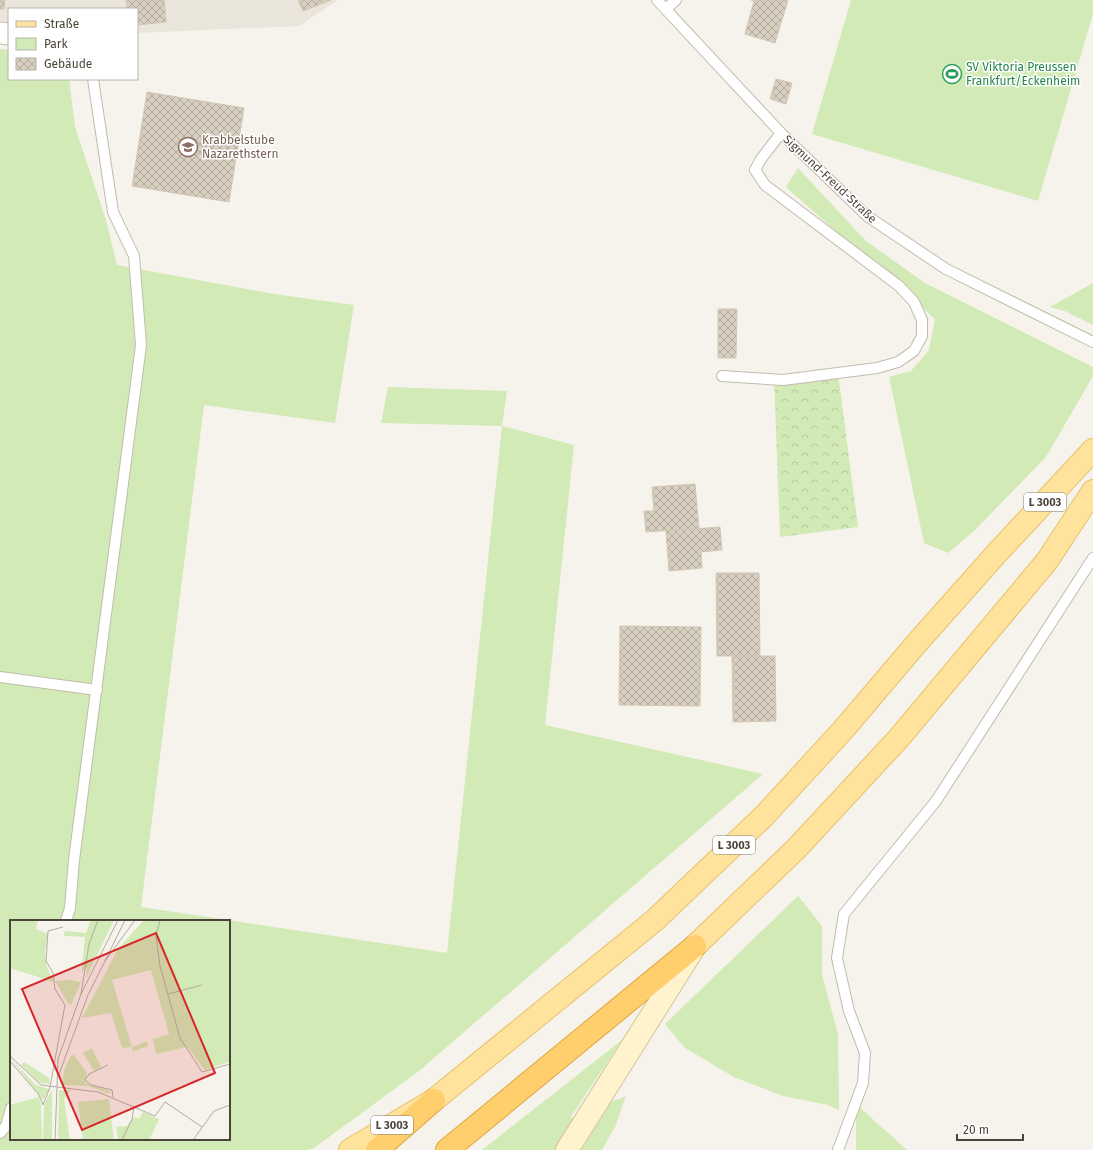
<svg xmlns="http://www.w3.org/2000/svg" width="1093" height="1150" font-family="'Fira Sans',sans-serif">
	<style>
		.residential { fill: #eae5da }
		.green { fill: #d2eab5; fill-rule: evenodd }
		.forest { fill: url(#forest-crowns) }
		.building { fill: url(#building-cross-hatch); stroke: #d3c7b4 }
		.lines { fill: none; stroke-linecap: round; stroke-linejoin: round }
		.lane-casing { stroke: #c2bbae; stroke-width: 12 }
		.street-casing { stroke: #c2bbae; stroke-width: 23 }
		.secondary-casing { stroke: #d6c79b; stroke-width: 24 }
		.primary-casing { stroke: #e6c16a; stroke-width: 24 }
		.highway-casing { stroke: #e0a43c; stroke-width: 24 }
		.lane { stroke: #fff; stroke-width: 10 }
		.street { stroke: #fff; stroke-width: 21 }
		.secondary { stroke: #fff3cd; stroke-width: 22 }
		.primary { stroke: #ffe39c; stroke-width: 22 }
		.highway { stroke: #ffcf6e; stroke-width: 22 }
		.labels { text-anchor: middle; stroke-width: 3; stroke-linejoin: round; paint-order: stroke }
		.shield { fill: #fff; stroke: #817c74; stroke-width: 1 }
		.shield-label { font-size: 11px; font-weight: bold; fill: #4b4439 }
		.leisure-label { font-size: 12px; fill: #27864d; stroke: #fff; text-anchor: start }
		.education-label { font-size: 12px; fill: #785e54; stroke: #fff; text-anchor: start }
		.street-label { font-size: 12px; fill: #4b4439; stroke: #fff }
		.inset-road { fill: none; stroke: #b2ada4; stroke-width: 1 }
		.view { fill: #d62828; fill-opacity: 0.15; stroke: #d62828; stroke-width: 2 }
		.inset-edge { fill: none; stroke: #4b4439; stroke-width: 2 }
	</style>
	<defs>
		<pattern id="forest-crowns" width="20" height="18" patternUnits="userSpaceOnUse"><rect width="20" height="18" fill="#d2eab5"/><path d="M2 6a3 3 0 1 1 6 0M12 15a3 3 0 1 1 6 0" fill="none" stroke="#b6ca9c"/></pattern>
		<pattern id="building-cross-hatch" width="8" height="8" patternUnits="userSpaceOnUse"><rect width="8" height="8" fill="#d8cfc1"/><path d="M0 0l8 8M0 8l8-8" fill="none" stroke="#b1aa9e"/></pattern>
	</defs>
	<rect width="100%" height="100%" fill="#f6f3ec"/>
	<!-- residential -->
	<path class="residential" d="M0 0H338L299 26 137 33V9H9V22L0 21Z"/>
	<!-- green -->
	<path class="green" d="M851 0H1093V14L1038 201 812 134Z
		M0 49 9 50V79H69L75 127 106 220 117 265 274 294 354 305 335 423 204 405 141 907 447 953 502 426 381 423 388 387 507 391 502 426 574 445 545 725 763 774 419 1071 314 1148 308 1150H0ZM11 921H229V1139H11Z
		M798 168 866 241 925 283 1093 367V376L1046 457 974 531 948 553 924 543 889 377 911 371 929 350 935 319 786 187Z
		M1093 283V325L1065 311 1050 307Z
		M798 896 822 926V975L838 1034 839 1110 828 1105 783 1096 734 1077 685 1048 665 1024Z
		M622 1040 570 1118 626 1096 615 1127 602 1150H482Z
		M856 1104 907 1150H856Z"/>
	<!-- forest -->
	<path class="forest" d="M838 373 858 527 780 537 774 377Z"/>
	<!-- building -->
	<path class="building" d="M0 0H5L4 9H0Z
		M126 0H164L166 22 137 25V9H127Z
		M298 0H331L303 11Z
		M751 0H788L775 43 745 34 754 1Z
		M776 79 792 83 786 104 770 99Z
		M147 92 244 108 229 202 132 186Z
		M718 309H737L736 358H718Z
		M695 484 699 528 646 532 644 511H654L652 487Z
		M720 527 722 550 701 552 702 568 669 571 666 531Z
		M716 573H759L760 656H717Z
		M620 626 701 627 700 706 619 705Z
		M732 656H775L776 721 733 722Z"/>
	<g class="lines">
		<!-- lane casing -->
		<g class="lane-casing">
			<path id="lane" d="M657 0 781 133 867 216 946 269 1093 342
				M666 9 676 0
				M722 376 783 380 877 368 898 362 914 351 922 336V320L914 302 899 286 765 185 755 170 761 159 781 133
				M0 677 97 690
				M66 921 70 908 74 860 141 345 134 256 113 212 93 79
				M0 1133 6 1126 11 1108
				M838 1150 863 1083 865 1053 849 1011 837 958 844 914 936 801 1093 558"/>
		</g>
		<!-- street casing -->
		<g class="street-casing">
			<path id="street" d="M0 33 9 34"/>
		</g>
		<!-- secondary casing -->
		<g class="secondary-casing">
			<path id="secondary" d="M567 1150 692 951"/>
		</g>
		<!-- primary casing -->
		<g class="primary-casing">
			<path id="primary" d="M695 946 796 849 899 738 1047 561 1093 491
				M350 1150 434 1100 655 920 764 816 843 730 916 644 997 553 1093 450"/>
		</g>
		<!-- highway casing -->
		<g class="highway-casing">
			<path id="highway" d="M377 1150 434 1100
				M447 1150 695 946"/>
		</g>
		<!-- lane -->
		<use href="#lane" class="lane"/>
		<!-- street -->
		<use href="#street" class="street"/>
		<!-- secondary -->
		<use href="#secondary" class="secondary"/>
		<!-- primary -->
		<use href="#primary" class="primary"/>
		<!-- highway -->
		<use href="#highway" class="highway"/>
	</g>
	<!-- icons -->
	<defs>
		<g id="stadium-ring" transform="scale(1)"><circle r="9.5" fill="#fff" stroke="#2e9e5b" stroke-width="1.5"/><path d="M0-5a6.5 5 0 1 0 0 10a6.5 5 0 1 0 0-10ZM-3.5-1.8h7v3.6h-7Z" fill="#2e9e5b"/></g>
		<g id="school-ring" transform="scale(1)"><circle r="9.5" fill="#fff" stroke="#8d6e63" stroke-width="1.5"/><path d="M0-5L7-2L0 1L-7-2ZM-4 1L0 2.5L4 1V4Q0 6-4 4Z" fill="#8d6e63"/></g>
	</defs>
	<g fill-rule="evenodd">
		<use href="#stadium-ring" x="952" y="74"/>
		<use href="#school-ring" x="188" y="147"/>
	</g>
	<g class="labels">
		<!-- shield labels -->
		<g class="shield">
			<rect x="1024" y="493" width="42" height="18" rx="3"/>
			<rect x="713" y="836" width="42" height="18" rx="3"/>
			<rect x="371" y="1116" width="42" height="18" rx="3"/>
		</g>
		<g class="shield-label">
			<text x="1045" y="506">L 3003</text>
			<text x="734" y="849">L 3003</text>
			<text x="392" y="1129">L 3003</text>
		</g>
		<!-- leisure labels -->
		<g class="leisure-label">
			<text x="966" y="71">SV Viktoria Preussen<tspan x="966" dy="14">Frankfurt/Eckenheim</tspan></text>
		</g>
		<!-- education labels -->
		<g class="education-label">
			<text x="202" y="144">Krabbelstube<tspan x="202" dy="14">Nazarethstern</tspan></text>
		</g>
		<!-- street labels -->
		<g class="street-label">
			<text transform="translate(830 179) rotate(43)" y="4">Sigmund-Freud-Straße</text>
		</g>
	</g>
	<!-- overview -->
	<g transform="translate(10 920)">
		<rect width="220" height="220" fill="#f6f3ec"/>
		<path d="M0 0H28L26 9 38 14 35 31 37 47 44 62 0 48ZM81 0H104L76 58 77 47 72 52V47L75 17 54 16 55 11 76 13ZM134 0H220L219 142 195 150 177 127 146 134 143 119 159 114 141 50 102 60 122 127 137 121 138 126 123 132 122 127 112 128 101 93 72 98 108 29ZM60 60 71 62 61 85 57 82 45 61ZM61 135H64L77 153 75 163 100 171 99 174 78 166 52 165 54 151ZM0 138 26 165 39 169 33 180ZM14 142 39 158 40 164 30 163 11 145ZM49 170H61L54 179 60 220H48ZM29 177 31 185 32 220H3L0 215V185ZM99 179 104 220H73L68 182ZM133 192 149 199 139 220H108L106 207 117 206 124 197 129 199Z" fill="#d2eab5"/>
		<path d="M82 128 91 147 84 151 73 133Z" fill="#d2eab5"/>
		<path d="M42 169V220H33L34 185Z" fill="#d2eab5"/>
		<path class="inset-road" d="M150 0 146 16 150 46 170 118 192 152 220 144M95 41 115 0M71 74 108 0M158 74 192 65M0 136 31 165 88 172 145 196 155 182 192 207M0 141 29 175 33 185M98 145 79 154 75 160 81 165 102 170 103 177M220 156V200M48 157 78 75 95 41 125 0M33 185 40 167 55 85 45 69 43 53 36 41 38 11 53 7M45 220 48 139 71 74 79 24 88 0M112 220 122 199 124 186M183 220 204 191 220 185"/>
		<path class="view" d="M146 13 205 153 72 210 12 69Z"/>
		<rect width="220" height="220" class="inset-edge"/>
	</g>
	<!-- legend -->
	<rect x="8" y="8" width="130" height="72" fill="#ffffff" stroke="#b7b4b0"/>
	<rect x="16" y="21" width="20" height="6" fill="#ffe39c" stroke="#b7b4b0"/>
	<text x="44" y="28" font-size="12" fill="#4b4439">Straße</text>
	<rect x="16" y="38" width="20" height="12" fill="#d2eab5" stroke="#b7b4b0"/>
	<text x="44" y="48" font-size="12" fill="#4b4439">Park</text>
	<rect x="16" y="58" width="20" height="12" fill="url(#building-cross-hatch)" stroke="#b7b4b0"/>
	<text x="44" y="68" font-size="12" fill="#4b4439">Gebäude</text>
	<!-- scale -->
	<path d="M957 1134v6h66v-6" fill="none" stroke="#4b4439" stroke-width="2"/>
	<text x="963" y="1134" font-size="12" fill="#4b4439" stroke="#ffffff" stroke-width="3" paint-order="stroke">20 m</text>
</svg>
